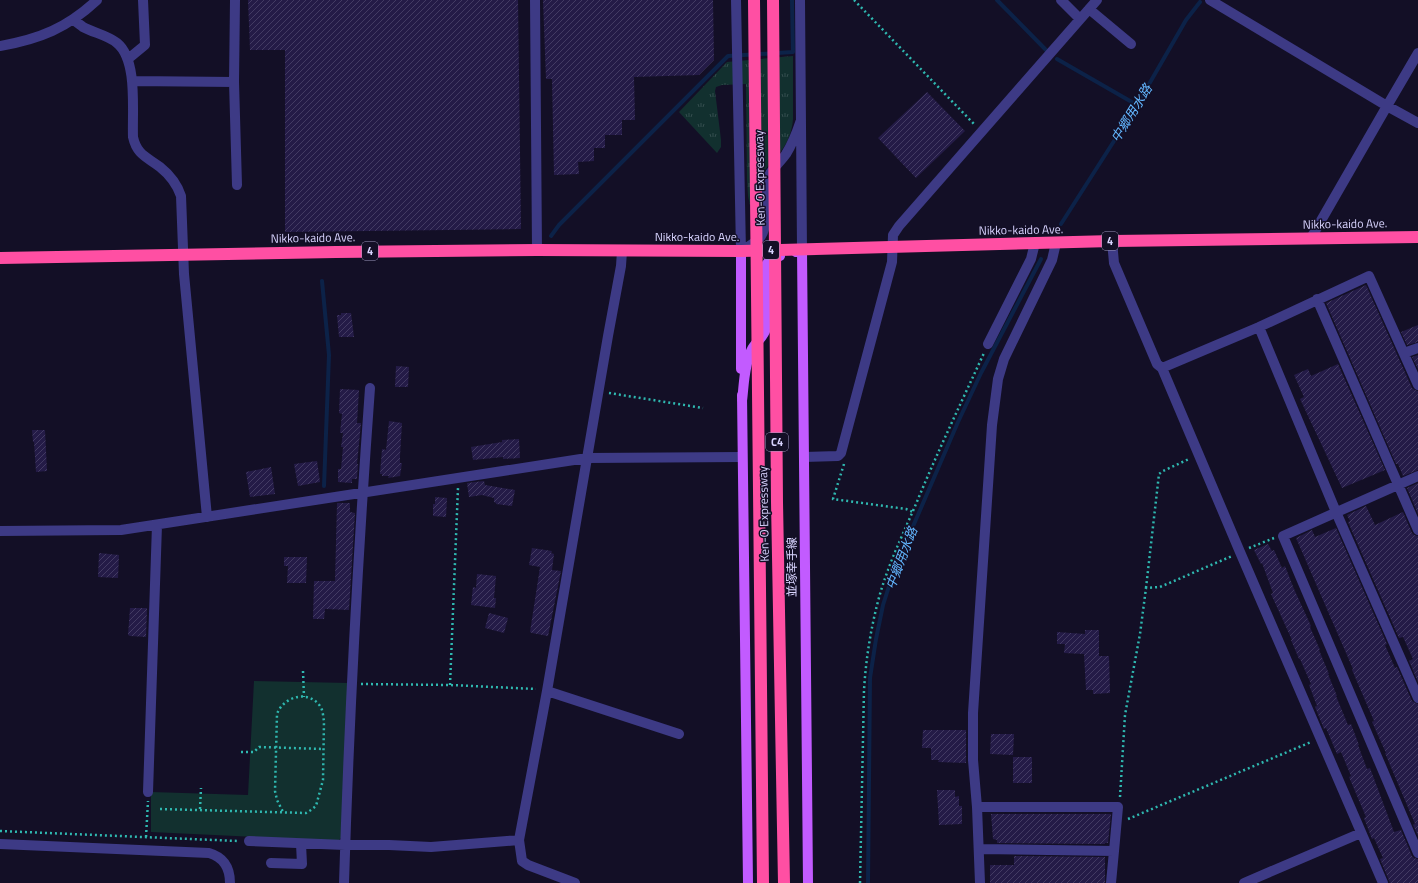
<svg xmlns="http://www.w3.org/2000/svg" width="1418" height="883" font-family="'Titillium Web','Noto Sans JP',sans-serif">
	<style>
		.grass { fill: url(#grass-tufts) }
		.garden { fill: #12302f }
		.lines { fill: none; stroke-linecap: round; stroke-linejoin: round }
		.stream { stroke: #0c2248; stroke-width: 4 }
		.building { fill: url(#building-hatch) }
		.path { stroke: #2fb8b0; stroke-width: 2.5; stroke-dasharray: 2 3; stroke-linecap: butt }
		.minor { stroke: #3d3a85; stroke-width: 10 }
		.major { stroke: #c25bff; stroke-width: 10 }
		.highway { stroke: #ff4fa3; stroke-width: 12 }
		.highway-bridge { stroke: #ff4fa3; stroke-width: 12 }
		.labels { text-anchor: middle; stroke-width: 3; stroke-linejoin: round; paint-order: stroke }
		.shield { fill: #130f26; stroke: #9e99be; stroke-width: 1 }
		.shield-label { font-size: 11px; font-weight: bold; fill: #d9d4ff }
		.street-label { font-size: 12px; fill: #d9d4ff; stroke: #130f26 }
		.water-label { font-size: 13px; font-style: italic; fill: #62b6ff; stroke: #130f26 }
	</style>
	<defs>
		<pattern id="grass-tufts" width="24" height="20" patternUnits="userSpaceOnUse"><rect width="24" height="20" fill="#12302f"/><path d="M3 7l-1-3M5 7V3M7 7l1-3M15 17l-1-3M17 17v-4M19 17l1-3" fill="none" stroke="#344d4e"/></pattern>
		<pattern id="building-hatch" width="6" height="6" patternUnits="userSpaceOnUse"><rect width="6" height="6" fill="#241b47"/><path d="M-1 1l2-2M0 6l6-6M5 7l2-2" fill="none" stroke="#433b63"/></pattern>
	</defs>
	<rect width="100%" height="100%" fill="#130f26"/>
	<!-- grass -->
	<path class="grass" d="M793 56V119C792 131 788 142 781 151 774 160 764 168 761 179 759 187 761 197 761 204L750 205 748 196 747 179 746 84 722 85 716 87 715 91 721 140V147L717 153 679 112 727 62Z"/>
	<!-- garden -->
	<path class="garden" d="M254 681 349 683 341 838 338 841 151 832V792L248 795Z"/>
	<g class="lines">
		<!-- stream -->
		<path class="stream" d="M997 0 1046 50
			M1057 59 1137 105
			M1061 224 1137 105 1186 20 1200 2
			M551 236 559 225 728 56 793 52 792 0
			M322 281 329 355 324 486
			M868 883 870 678 876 639 883 605 891 580 911 531 958 422 981 373 1041 259"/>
	</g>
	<!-- building -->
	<path class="building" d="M248 0H518L521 229 285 232V50H250Z
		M543 0H713L714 60 699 75 634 77 635 120H622V135H605V148H594V161L578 162 579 174 554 175 552 79H546Z
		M927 92 965 131 916 178 878 138Z
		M1366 285 1412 388 1415 390 1418 391V470L1403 476 1398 464H1396L1326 303Z
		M341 313H351L354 337H339L337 315H341Z
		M1418 325V342L1407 345 1401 332Z
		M1418 355V369L1412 357Z
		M1338 364 1385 470 1342 488 1300 399 1304 397 1294 375 1308 369 1311 376Z
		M396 366 409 367 408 387H395Z
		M340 389 359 390 357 423H361L357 464H358L357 479H352V483L338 482V469H341L343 447H341L343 433H340L342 414 339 413Z
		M389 421 402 423 400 456V463H402L400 476 388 478 389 476H382V474H380L382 449 386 450Z
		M32 430H45L47 471 36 472 34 442H33Z
		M519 439 520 458 503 459V457L473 460 471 447 502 442V440Z
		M317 461 320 482 298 486 294 464Z
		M271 467 275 494 250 497 246 472Z
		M484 481 485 485 515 490 512 506 496 504V503L494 502V498L482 495 469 497 467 483Z
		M1418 483V514L1407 488Z
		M435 497 447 498 446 517 433 516V504H435Z
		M337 503H350V512L355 513 349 610 325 609 324 619H313L314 581H335Z
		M1366 506 1375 525 1403 512 1412 533 1414 535 1418 536V682L1409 661 1413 659 1403 637 1399 638 1348 522 1350 521 1347 515Z
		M1336 528 1387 644 1385 645 1395 668 1397 667 1412 701 1418 704V836L1413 825 1415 824 1385 753H1386L1372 722 1374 721 1352 670 1353 669 1296 538 1312 530 1315 537Z
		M1268 544 1272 551 1274 550 1282 568 1285 566 1294 589 1311 626 1310 627 1320 650H1319L1329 674H1328L1337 696H1336L1348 725 1351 724 1359 745H1358L1367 769 1370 768 1394 832 1401 830 1412 856 1414 858 1418 859V883H1390L1380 859 1383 858 1374 838 1372 839 1364 818 1366 817 1349 777 1351 776 1341 752 1337 754 1326 728 1324 729 1315 707 1317 706 1309 685 1311 684 1300 659H1299L1291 640H1292L1271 594 1273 593 1262 563 1261 564 1254 550Z
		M532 548 552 551 551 553 554 554 552 570 561 571 548 636 532 633 530 632 540 567 529 565Z
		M99 553 119 555 118 578 98 577Z
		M284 557H307L306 583H287L288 566H284Z
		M477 574 496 576 494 598H496L495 608 471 605 473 587 476 588Z
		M130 608H147L146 637 130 636 128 635Z
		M489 613 508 618 504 633 485 628Z
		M1085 630H1099V656H1109L1110 693 1093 694V690H1086L1084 654 1064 653 1065 644H1057V632L1085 634Z
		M923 730H966V763L938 762 939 760H931V748H922Z
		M991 734H1014L1013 755 990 754Z
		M1013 757H1032V783H1013Z
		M937 790H955V797L959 796V806H962V824L939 825Z
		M991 814H1111L1108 843H1105V844L997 843V840L993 839Z
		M1014 856 1105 857V883H990V865H1014Z"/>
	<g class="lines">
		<!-- path -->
		<path class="path" d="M854 0 974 124
			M609 393 703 408
			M844 464 833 499 906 509 913 512
			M1249 548 1274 538
			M1146 588 1159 474 1163 471 1189 459
			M303 671 304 697
			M361 684 450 685 536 689
			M450 685 458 488
			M241 752H254L259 747 323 749
			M1120 797 1125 715 1140 634 1146 588 1160 587 1232 556
			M160 809 306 813 311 810 316 806 323 780 324 721C323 716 323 710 320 706 308 689 283 697 277 714L275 791 277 800 283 812
			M200 809 201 788
			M1128 819 1311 742
			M0 831 238 841
			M146 837 148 801
			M860 883 864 690C866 658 871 626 880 594 889 563 903 534 916 504 937 453 961 403 984 353"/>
		<!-- minor -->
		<path class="minor" d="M235 0 234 82 237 185
			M535 0 537 250
			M736 0 741 251C748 247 756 243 761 236 769 225 765 195 766 181 770 170 779 164 786 154 793 143 797 132 801 120
			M800 0 802 250
			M1061 0 1080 19
			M1210 0 1387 106 1418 53
			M1089 9 1131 44
			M73 20C77 22 80 25 83 27 94 33 107 35 117 43 138 60 132 111 133 137 137 155 147 157 160 167 170 175 177 184 181 196L184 274 207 517
			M0 46C40 39 67 28 97 0
			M128 59 145 45 143 0
			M132 81 234 82
			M1311 238 1387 106 1418 123
			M1112 241 1114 263 1157 364 1162 368 1240 552 1383 883
			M1317 299 1418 530
			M1259 327 1336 512 1418 698
			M988 344 1031 259 1035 243
			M1404 353 1418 348
			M1162 368 1259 327 1369 276 1418 385
			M804 457 838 456 841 453 892 262 893 235 899 226 1097 0
			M1418 476 1283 536 1418 853
			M0 531 121 530 587 458 742 457
			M547 691 679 734
			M148 792 157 525
			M977 807H1118L1114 851 979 849
			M249 841 345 845H389L431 847 519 840
			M0 844 209 853C223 857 230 867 230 883
			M271 863 302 864 301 844
			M344 883C349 718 358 553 370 388
			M575 883 528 865 522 861 519 840 547 691 608 336 621 266 622 251
			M980 883 977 807 973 760V713L992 425 998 379 1004 359 1052 260 1056 243
			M1111 883 1114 851
			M1244 883 1361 833"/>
		<!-- major -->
		<path class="major" d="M741 251V369
			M796 252 802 250 808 883
			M742 395 748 883
			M742 401C744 385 744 366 751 351 755 342 764 338 766 328V265L769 261 780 256"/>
		<!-- highway -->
		<path class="highway" d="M0 258 336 252 537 250 741 251 1112 241 1418 237"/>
		<!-- highway-bridge -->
		<path class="highway-bridge" d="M754 0 763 883
			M773 0 777 502 784 883"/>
	</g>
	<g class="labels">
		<!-- shield labels -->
		<g class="shield">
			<rect x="1102" y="232" width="16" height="18" rx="3"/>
			<rect x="763" y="241" width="16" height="18" rx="3"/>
			<rect x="362" y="242" width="16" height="18" rx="3"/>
			<rect x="766" y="433" width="22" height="18" rx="3"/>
		</g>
		<g class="shield-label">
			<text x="1110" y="245">4</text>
			<text x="771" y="254">4</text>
			<text x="370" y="255">4</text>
			<text x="777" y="446">C4</text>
		</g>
		<!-- street labels -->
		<g class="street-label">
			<text transform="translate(760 178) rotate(-91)" y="4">Ken-O Expressway</text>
			<text transform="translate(1345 224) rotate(-1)" y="4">Nikko-kaido Ave.</text>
			<text transform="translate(1021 230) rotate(-1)" y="4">Nikko-kaido Ave.</text>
			<text x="697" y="241">Nikko-kaido Ave.</text>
			<text transform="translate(313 238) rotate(-1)" y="4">Nikko-kaido Ave.</text>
			<text transform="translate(764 514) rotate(-91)" y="4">Ken-O Expressway</text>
			<text transform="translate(792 567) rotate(-90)" y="4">並塚幸手線</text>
		</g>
		<!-- water labels -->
		<g class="water-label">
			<text transform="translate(1131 113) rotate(-58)" y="5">中郷用水路</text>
			<text transform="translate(901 558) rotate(-69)" y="5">中郷用水路</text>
		</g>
	</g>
</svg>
